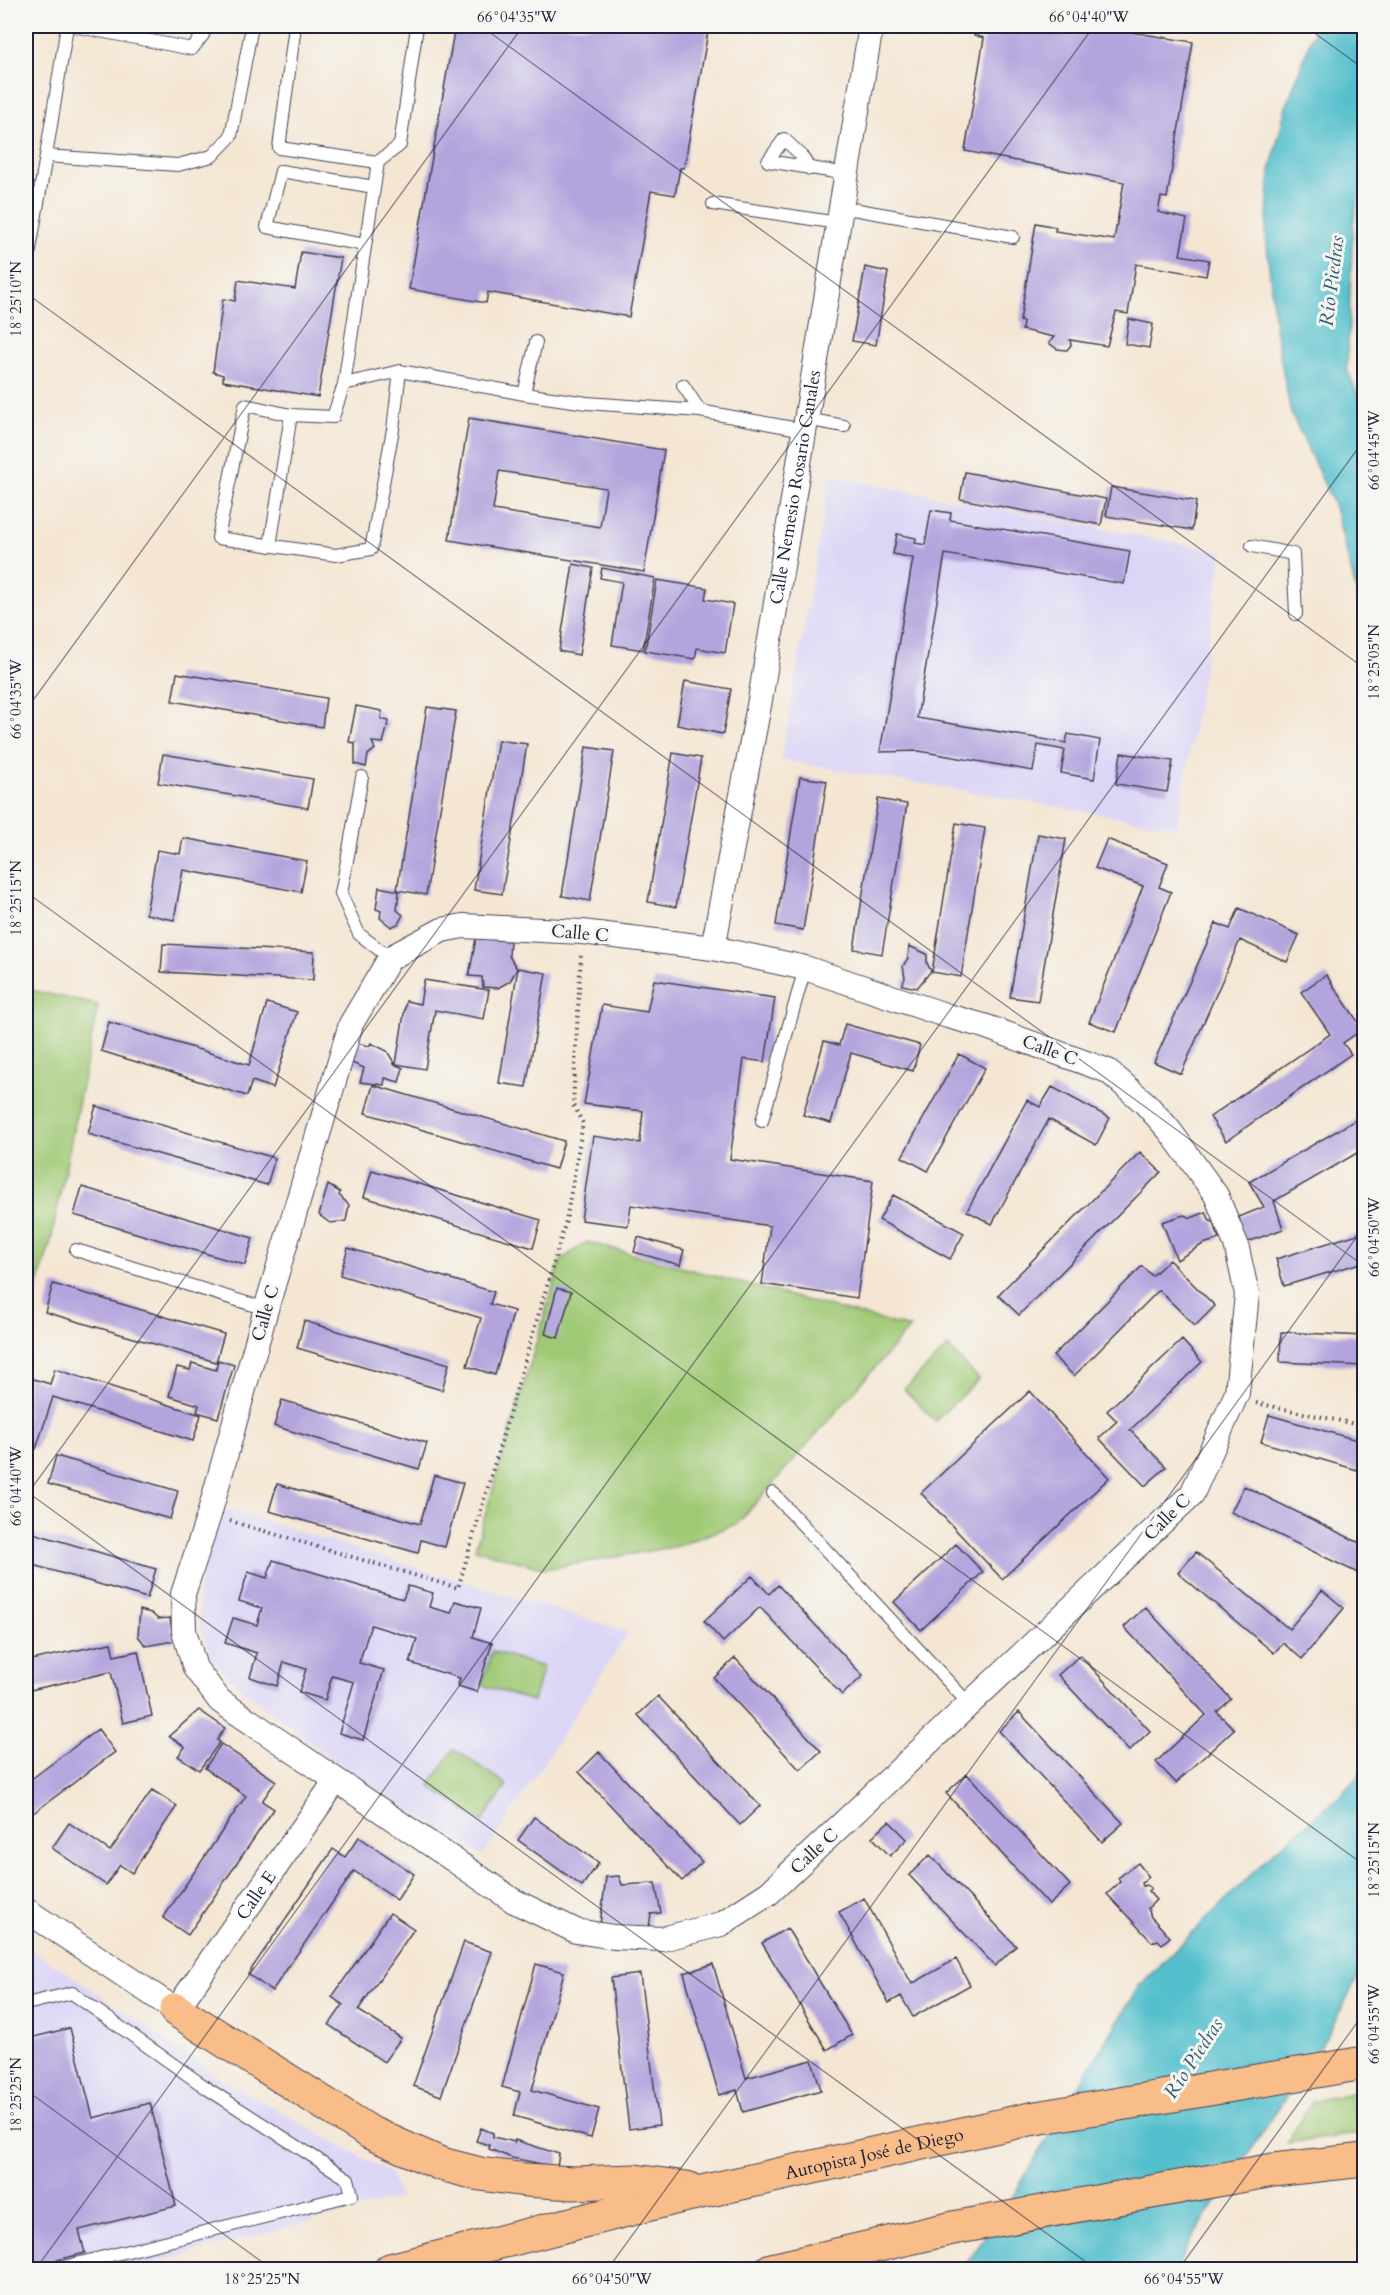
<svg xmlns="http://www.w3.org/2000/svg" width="1390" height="2295" font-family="Cardo,serif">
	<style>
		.built { fill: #dcd6f6 }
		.green { fill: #a0c975; stroke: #617658; stroke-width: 1.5 }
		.water { fill: #52bfcc; stroke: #3a7084; stroke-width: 1.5 }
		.building { fill: #b3a4dd; fill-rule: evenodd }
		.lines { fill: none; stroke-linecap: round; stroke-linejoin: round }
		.lane-casing { stroke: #423f52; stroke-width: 14 }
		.street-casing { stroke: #423f52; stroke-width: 26 }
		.highway-casing { stroke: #423f52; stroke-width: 35 }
		.path { stroke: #423f52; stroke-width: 4; stroke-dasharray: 1.5 4.5; stroke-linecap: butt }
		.lane { stroke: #fff; stroke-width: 12 }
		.street { stroke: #fff; stroke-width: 24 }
		.highway { stroke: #f8bd89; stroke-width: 33 }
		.ticks { fill: none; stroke: #22223b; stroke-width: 1.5; stroke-opacity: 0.45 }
		.labels { text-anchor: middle; stroke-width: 6; stroke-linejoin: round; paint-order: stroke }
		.street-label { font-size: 18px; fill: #22223b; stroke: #f6f6f2 }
		.water-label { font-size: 20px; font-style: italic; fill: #33596e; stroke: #f6f6f2 }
		.neatline { fill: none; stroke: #22223b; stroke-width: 2 }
		.ticks-label { font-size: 15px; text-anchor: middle; fill: #22223b }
	</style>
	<rect width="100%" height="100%" fill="#f6f6f2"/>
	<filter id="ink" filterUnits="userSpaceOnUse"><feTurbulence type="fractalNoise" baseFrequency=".0167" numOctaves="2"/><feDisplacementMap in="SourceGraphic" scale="12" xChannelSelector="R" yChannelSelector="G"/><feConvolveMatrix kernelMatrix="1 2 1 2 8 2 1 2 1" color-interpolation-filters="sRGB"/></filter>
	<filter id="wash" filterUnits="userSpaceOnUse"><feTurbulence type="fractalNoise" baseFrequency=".008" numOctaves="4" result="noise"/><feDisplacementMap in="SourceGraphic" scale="24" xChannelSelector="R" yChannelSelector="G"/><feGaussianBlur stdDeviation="1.35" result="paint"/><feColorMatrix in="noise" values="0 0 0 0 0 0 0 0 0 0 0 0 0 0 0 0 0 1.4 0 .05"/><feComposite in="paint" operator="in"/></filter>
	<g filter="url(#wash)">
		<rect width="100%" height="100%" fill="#f4e6d3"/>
		<!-- built -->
		<path class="built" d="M830 476 1223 552 1177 827 781 760Z
			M221 1508 629 1632 483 1856 350 1773 243 1690 213 1660 200 1626 198 1589Z
			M26 1947 68 1973 217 2076 390 2173 400 2198 129 2269H26Z"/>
		<!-- green -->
		<path class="green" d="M26 989 98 1005 50 1245 26 1322Z
			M587 1242 910 1328 738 1523 678 1546 545 1569 475 1549 561 1260Z
			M948 1347 979 1379 935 1421 904 1389Z
			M492 1651 543 1667 533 1701 482 1685Z
			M454 1749 507 1785 482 1822 429 1786Z
			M1364 2091V2133L1287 2143 1312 2101Z"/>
		<!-- water -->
		<path class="water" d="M1316 26H1364V169L1353 224 1347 369 1364 410V622L1335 507 1291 413 1275 328 1266 234 1270 171 1286 107Z
			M1364 1769V1965L1327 2036 1194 2235 1176 2269 962 2270 1005 2209 1139 1986 1277 1849 1341 1795Z"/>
		<g id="blocks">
			<!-- building -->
			<path class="building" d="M455 26H709L684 168H680L675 195 651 191 629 317 488 292 486 303 409 289Z
				M976 26H1094L1193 42 1167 198 1161 197 1158 212 1187 219 1180 255 1209 260 1206 276 1136 264 1128 314 1116 312 1107 346 1070 340 1071 345 1067 350 1057 349 1049 343 1054 337 1022 330 1023 322 1020 321 1036 223 1056 227 1055 231 1114 240 1124 182 965 151 984 38 974 35Z
				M301 252 341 258 318 397 223 381V375L213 372 223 299 235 301 238 280 295 289Z
				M865 267 888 272 876 345 852 341Z
				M1129 319 1153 324 1149 348 1125 344Z
				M469 418 664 450 644 572 449 540ZM499 471 606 488 600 527 493 510Z
				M965 472 1106 499 1101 525 960 499Z
				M1111 487 1196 501 1192 530 1106 516Z
				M931 510 951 513 950 520 1130 551 1124 584 945 554 917 718 1066 743 1068 734 1100 740 1094 779 1061 773 1065 750 1038 745 1033 771 919 751 880 752 913 558 893 554 897 534 916 538 915 543 925 545Z
				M573 564 593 568 579 655 559 651Z
				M602 568 655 578 643 650 612 645 622 582 600 578Z
				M657 580 707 588 705 599 733 604 725 653 697 648 695 659 645 651Z
				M177 673 326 698 322 727 172 701Z
				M685 681 731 689 723 734 677 725Z
				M356 706 382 711 381 719 389 721 383 743 372 742 375 749 368 755 366 767 355 764V743L349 742Z
				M427 707 456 711 426 895 397 890Z
				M498 740 527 744 502 894 474 890Z
				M586 747 614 751 590 901 562 896Z
				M673 753 701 758 676 907 648 902Z
				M1121 753 1173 761 1167 792 1116 784Z
				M163 754 313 779 308 808 158 783Z
				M800 777 827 781 803 930 776 925Z
				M878 799 907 804 882 954 854 949Z
				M956 823 985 828 961 977 932 972Z
				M1038 834 1066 839 1038 1001 1010 997Z
				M183 838 307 861 301 892 183 870 174 920 146 914 157 850 180 854Z
				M1107 839 1168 863 1159 887 1171 892 1116 1032 1089 1022 1143 886 1095 868Z
				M379 887 399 891 397 910 403 915 398 924 391 927 380 918 381 911 376 909Z
				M1239 908 1299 935 1287 962 1240 940 1181 1074 1154 1062 1216 923 1230 929Z
				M476 938 510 941 509 956 517 969 510 981 498 988 483 987 482 977 469 976Z
				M163 944 314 952 313 980 161 972Z
				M909 946 927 954V963L931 971 917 988 902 985 905 978 903 966 908 958Z
				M518 968 546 973 526 1087 499 1083Z
				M1326 975 1363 1029 1343 1043 1351 1054 1226 1141 1210 1117 1330 1034 1301 992Z
				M424 980 489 990 484 1019 435 1010 425 1069 396 1064 406 1001 420 1004Z
				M654 980 775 998 765 1062 744 1059 730 1159 873 1181 857 1298 762 1284 770 1226 631 1205 628 1226 581 1220 593 1136 640 1143 643 1111 584 1104 602 1005 647 1012Z
				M267 1003 297 1012 273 1088 252 1081 247 1096 101 1051 109 1022 249 1065Z
				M845 1024 920 1045 913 1071 851 1053 831 1123 803 1115 824 1041 839 1045Z
				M357 1043 369 1046 371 1043 387 1051 395 1064 392 1063 403 1068 399 1082 385 1078 384 1085 360 1082 364 1068 352 1063Z
				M959 1054 985 1068 928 1171 902 1157Z
				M373 1085 564 1141 556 1169 365 1113Z
				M1052 1087 1110 1118 1096 1145 1049 1119 992 1224 967 1211 1027 1100 1040 1107Z
				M96 1106 275 1158 267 1185 88 1134Z
				M1364 1115V1149L1274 1201 1283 1229 1245 1243 1239 1217 1264 1207 1249 1182Z
				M1140 1152 1161 1172 1019 1315 998 1295Z
				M372 1170 541 1220 533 1248 364 1197Z
				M328 1185 340 1192 339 1195 349 1205 346 1221 330 1223 319 1215Z
				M82 1187 253 1238 245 1265 74 1215Z
				M893 1195 964 1233 950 1259 879 1220Z
				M1206 1212 1210 1221 1214 1222 1219 1239 1203 1244 1177 1260 1162 1222 1184 1215 1191 1218Z
				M1364 1232V1262L1284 1286 1276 1259Z
				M638 1237 684 1250 680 1265 634 1252Z
				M348 1248 494 1292 490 1304 514 1311 495 1375 467 1366 481 1318 340 1275Z
				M1169 1260 1215 1306 1195 1326 1159 1290 1074 1376 1053 1356 1142 1266 1152 1276Z
				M53 1284 224 1334 216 1362 45 1312Z
				M557 1288 571 1292 558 1338 545 1334Z
				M304 1321 449 1364 442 1390 297 1348Z
				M1281 1332 1364 1336V1366L1280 1362Z
				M1182 1340 1202 1362 1130 1430 1166 1467 1145 1486 1099 1438 1117 1421 1107 1411Z
				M218 1360 234 1365 218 1418 197 1412 199 1405 169 1396 177 1367 190 1370 192 1363 216 1370Z
				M55 1369 201 1415 193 1441 53 1397 36 1449 26 1446 27 1377 50 1384Z
				M1030 1391 1109 1478 1002 1579 921 1493Z
				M282 1400 427 1443 419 1469 274 1426Z
				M1269 1415 1364 1442V1472L1261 1442Z
				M56 1456 178 1491 170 1519 48 1484Z
				M434 1475 463 1483 445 1547 421 1540 418 1553 269 1511 277 1484 420 1524Z
				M1244 1486 1364 1545V1576L1231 1512Z
				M26 1531 156 1569 147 1598 26 1563Z
				M956 1544 983 1572 921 1630 894 1602Z
				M1196 1552 1289 1629 1322 1590 1344 1608 1302 1659 1283 1643 1274 1653 1178 1573Z
				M273 1560 403 1599 408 1586 433 1593 429 1607 451 1613 455 1601 481 1608 473 1637 492 1643 477 1692 458 1686 460 1678 410 1663 417 1639 371 1625 359 1663 384 1670 363 1740 339 1733 354 1682 332 1676 325 1700 299 1692 306 1669 284 1662 277 1686 250 1677 257 1653 225 1643 233 1618 257 1625 262 1608 239 1601 248 1572 267 1578Z
				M752 1576 769 1594 778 1585 863 1676 842 1695 760 1607 723 1642 704 1621Z
				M1145 1607 1231 1699 1217 1712 1234 1729 1176 1783 1156 1762 1206 1715 1124 1627Z
				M140 1610 151 1613 158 1619 170 1618 174 1641 146 1646 138 1636Z
				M111 1643 114 1656 138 1651 152 1716 123 1723 111 1672 26 1691V1661Z
				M1080 1655 1150 1731 1129 1751 1058 1675Z
				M735 1658 821 1751 800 1770 714 1678Z
				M658 1696 760 1806 740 1825 638 1715Z
				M199 1710 225 1728 217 1740 220 1742 199 1770 178 1756 185 1747 169 1736Z
				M1019 1712 1123 1823 1102 1842 999 1731Z
				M98 1729 115 1752 32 1814 26 1805V1783Z
				M221 1744 276 1781 262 1801 274 1809 188 1935 163 1918 246 1796 205 1768Z
				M599 1752 702 1862 682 1881 579 1772Z
				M967 1774 1070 1885 1049 1905 946 1793Z
				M152 1790 177 1806 132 1873 120 1865 106 1885 52 1848 69 1823 110 1851Z
				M534 1817 599 1863 582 1886 518 1840Z
				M889 1821 907 1839 890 1856 872 1837Z
				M359 1837 414 1874 397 1900 354 1871 272 1991 248 1974 333 1849 345 1857Z
				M930 1855 1016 1946 995 1966 909 1875Z
				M1138 1863 1149 1877 1142 1883 1143 1886 1147 1885 1151 1888 1148 1891 1156 1900 1148 1908 1151 1917 1170 1937 1162 1944 1158 1940 1152 1942 1107 1894 1120 1882 1118 1878Z
				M619 1876 622 1885 655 1883 661 1913 651 1914 649 1927 600 1925 606 1877Z
				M864 1898 912 1984 956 1959 970 1985 913 2017 901 1996 889 2003 839 1912Z
				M390 1913 414 1929 358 2010 401 2038 384 2062 329 2025 343 2005 332 1997Z
				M787 1928 852 2035 827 2050 762 1943Z
				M464 1942 492 1952 441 2096 413 2086Z
				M536 1964 564 1972 532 2090 599 2109 591 2138 514 2116 520 2092 502 2087Z
				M713 1964 746 2078 812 2060 821 2090 743 2112 737 2090 719 2095 684 1973Z
				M640 1974 659 2125 629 2129 611 1978Z
				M70 2028 93 2118 150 2103 176 2206 79 2230 85 2253 26 2268V2039Z
				M481 2128 493 2133V2137L515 2142V2140L559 2154 557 2167 512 2158 489 2149V2145L476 2141Z"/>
		</g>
	</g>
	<g filter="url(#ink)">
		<use href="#blocks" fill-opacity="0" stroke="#423f52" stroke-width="1.5"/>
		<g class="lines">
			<!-- lane casing -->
			<g class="lane-casing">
				<path id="lane" d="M67 26 46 156 178 165 212 156 231 136 252 26
					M74 26 192 49 203 35 205 26
					M295 26 279 148 378 162 344 384 400 371 524 394 587 403 700 411 804 430
					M378 162 400 145 417 26
					M810 169 800 154 784 139 768 161 847 174
					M713 204 838 223
					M841 207 1013 237
					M365 245 267 227 281 171 374 187
					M26 273 46 156
					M683 385 700 411
					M524 394 536 342
					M291 415 245 405 218 538 336 555 371 549 393 429 400 371
					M806 419 844 426
					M270 546 291 415 333 417 344 384
					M1252 546 1293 554 1296 614
					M362 777 341 894 359 934 390 958
					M762 1121 805 968
					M76 1250 266 1309
					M773 1493 970 1705
					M26 2004 72 1993 208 2089 348 2179 352 2195 52 2270"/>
			</g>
			<!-- street casing -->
			<g class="street-casing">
				<g id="street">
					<path d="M463 926 582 932 713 948 805 968 948 1016 984 1026 1108 1071 1145 1103 1170 1131 1216 1195 1236 1244 1247 1294 1237 1393 1192 1494 769 1893 721 1924 662 1939 614 1937 576 1931 514 1901 220 1701 195 1668 184 1631 183 1594 209 1515 266 1309 351 1024 390 958 442 930Z"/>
					<path id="s1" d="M713 948 760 700 871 26"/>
					<path id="s2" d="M26 1910 176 2010 335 1782"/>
				</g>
			</g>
			<!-- highway casing -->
			<g class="highway-casing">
				<g id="highway">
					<path d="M176 2010 371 2133 441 2164 480 2174 526 2180 573 2183 635 2181 687 2188"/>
					<path id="s3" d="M390 2270 674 2198 1030 2119 1364 2063"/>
					<path d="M771 2270 953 2228 1273 2170 1364 2160"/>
				</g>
			</g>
			<!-- path -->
			<path class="path" d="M1256 1403 1364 1426
				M230 1521 458 1588 566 1221 583 1123 573 1105 581 952"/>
			<!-- lane -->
			<use href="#lane" class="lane"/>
			<!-- street -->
			<use href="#street" class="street"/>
			<!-- highway -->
			<use href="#highway" class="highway"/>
		</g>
	</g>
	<!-- ticks -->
	<path class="ticks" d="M481 26 1364 668M1305 26 1364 69M26 293 1364 1266M26 710 523 26M26 892 1364 1865M26 1491 1097 2270M26 1496 1094 26M26 2090 273 2270M35 2270 1364 440M607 2270 1364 1227M1178 2270 1364 2013"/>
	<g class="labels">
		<!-- street labels -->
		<g class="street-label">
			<text dy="6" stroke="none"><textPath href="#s1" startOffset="468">Calle Nemesio Rosario Canales</textPath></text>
			<text transform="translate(580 933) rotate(5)" y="6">Calle C</text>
			<text transform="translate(1050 1050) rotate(20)" y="6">Calle C</text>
			<text transform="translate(265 1313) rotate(-74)" y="6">Calle C</text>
			<text transform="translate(1167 1517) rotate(-45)" y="6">Calle C</text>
			<text transform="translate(814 1851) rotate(-43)" y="6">Calle C</text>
			<text dy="6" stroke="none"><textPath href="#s2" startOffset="320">Calle E</textPath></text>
			<text dy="6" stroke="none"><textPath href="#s3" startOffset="498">Autopista José de Diego</textPath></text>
		</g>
		<!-- water labels -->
		<g class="water-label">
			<text transform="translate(1331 281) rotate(-83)" y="7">Río Piedras</text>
			<text transform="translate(1193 2058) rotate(-57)" y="7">Río Piedras</text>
		</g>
	</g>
	<!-- margin -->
	<rect width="1390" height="2295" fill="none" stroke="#f6f6f2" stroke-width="66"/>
	<rect x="33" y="33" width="1324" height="2229" class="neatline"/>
	<g class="ticks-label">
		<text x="517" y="22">66°04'35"W</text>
		<text x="1089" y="22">66°04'40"W</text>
		<text transform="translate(16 299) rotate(-90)" y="5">18°25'10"N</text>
		<text transform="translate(1374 450) rotate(-90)" y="5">66°04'45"W</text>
		<text transform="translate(1374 662) rotate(-90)" y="5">18°25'05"N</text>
		<text transform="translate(16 699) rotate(-90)" y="5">66°04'35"W</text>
		<text transform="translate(16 898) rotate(-90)" y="5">18°25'15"N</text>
		<text transform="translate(1374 1237) rotate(-90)" y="5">66°04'50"W</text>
		<text transform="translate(16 1486) rotate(-90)" y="5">66°04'40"W</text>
		<text transform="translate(1374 1860) rotate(-90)" y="5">18°25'15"N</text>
		<text transform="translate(1374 2024) rotate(-90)" y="5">66°04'55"W</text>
		<text transform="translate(16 2095) rotate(-90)" y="5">18°25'25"N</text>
		<text x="262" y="2284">18°25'25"N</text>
		<text x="612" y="2284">66°04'50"W</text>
		<text x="1184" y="2284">66°04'55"W</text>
	</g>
</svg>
